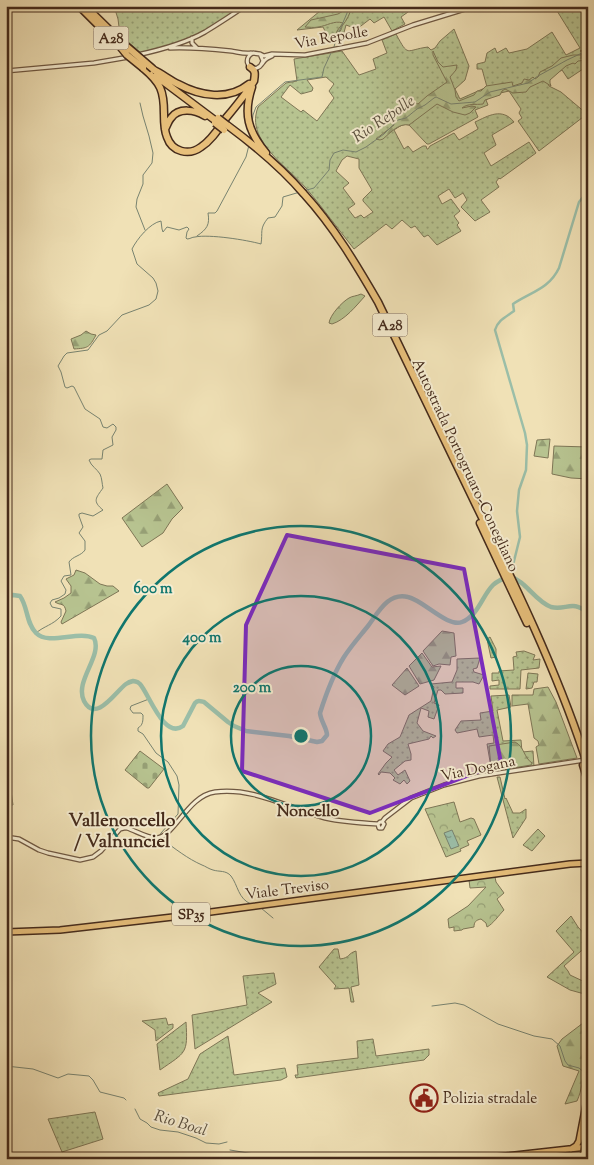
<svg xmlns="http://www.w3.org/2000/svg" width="594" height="1165" font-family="'Sorts Mill Goudy',serif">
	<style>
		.grass { fill: url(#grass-dots); stroke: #7e7656; fill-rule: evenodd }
		.forest { fill: url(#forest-firs); stroke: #7e7656 }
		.cemetery { fill: url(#cemetery-stones); stroke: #7e7656 }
		.park { fill: url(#park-crowns); stroke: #7e7656 }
		.pitch { fill: #b7c390; stroke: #7e7656 }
		.water { fill: url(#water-ripples); stroke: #788370 }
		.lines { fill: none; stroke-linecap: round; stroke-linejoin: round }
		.stream { stroke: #788370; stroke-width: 1 }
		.canal { stroke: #9bbea8; stroke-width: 2.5 }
		.river { stroke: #9bbea8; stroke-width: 4.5 }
		.minor-casing { stroke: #6f5842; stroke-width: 5.5 }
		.major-casing { stroke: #442a1b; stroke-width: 8 }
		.highway-casing { stroke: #442a1b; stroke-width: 9 }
		.minor { stroke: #f5ecd0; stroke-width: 3 }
		.major { stroke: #e8c07b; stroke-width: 5 }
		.highway { stroke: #e8c07b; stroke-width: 6 }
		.highway-bridge-casing { stroke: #442a1b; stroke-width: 9; stroke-linecap: butt }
		.highway-bridge { stroke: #e8c07b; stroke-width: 6 }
		.marked { fill: #7b2cbf; fill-opacity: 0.2; stroke: #7b2cbf; stroke-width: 4; stroke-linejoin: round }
		.ring { fill: none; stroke: #0f766e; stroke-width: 2.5 }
		.labels { text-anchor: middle; stroke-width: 4; stroke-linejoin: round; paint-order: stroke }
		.shield { fill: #f5ecd0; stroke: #796451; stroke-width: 1 }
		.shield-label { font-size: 14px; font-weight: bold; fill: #442a1b }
		.street-label { font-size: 15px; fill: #442a1b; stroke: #f5ecd0 }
		.poi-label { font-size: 15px; fill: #442a1b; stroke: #f5ecd0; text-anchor: start }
		.water-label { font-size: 16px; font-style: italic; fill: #5a4f3e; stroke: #f5ecd0 }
		.neighbourhood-label { font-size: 16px; font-weight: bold; fill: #442a1b; stroke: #f5ecd0 }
		.quarter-label { font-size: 18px; font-weight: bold; fill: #442a1b; stroke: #f5ecd0 }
		.centre { fill: #0f766e; stroke: #f5ecd0; stroke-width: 2.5 }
		.ring-label { font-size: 15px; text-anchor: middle; font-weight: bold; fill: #0f766e; stroke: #f5ecd0; stroke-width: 4; stroke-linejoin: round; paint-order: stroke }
	</style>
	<defs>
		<pattern id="grass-dots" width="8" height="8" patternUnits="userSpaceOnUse" patternTransform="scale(1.25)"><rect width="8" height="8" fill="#b7c390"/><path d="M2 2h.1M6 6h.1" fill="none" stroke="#969f75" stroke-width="1.8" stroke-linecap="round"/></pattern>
		<pattern id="forest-firs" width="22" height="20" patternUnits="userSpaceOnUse" patternTransform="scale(1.25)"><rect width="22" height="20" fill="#b7c390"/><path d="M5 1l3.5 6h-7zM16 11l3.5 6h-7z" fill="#969f75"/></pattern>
		<pattern id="cemetery-stones" width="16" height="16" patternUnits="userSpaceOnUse" patternTransform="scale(1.25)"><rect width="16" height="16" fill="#b7c390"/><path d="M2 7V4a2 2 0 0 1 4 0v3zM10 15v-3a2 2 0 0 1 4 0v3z" fill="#969f75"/></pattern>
		<pattern id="park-crowns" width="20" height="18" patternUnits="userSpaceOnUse" patternTransform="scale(1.25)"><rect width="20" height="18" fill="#b7c390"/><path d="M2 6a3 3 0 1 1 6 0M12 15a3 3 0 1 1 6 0" fill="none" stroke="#969f75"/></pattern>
		<pattern id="water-ripples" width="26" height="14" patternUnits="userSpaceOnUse" patternTransform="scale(1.25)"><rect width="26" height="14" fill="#9bbea8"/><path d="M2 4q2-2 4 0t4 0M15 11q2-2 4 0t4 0" fill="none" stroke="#809b88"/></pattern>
	</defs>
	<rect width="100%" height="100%" fill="#f0e1b6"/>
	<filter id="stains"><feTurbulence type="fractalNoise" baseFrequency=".004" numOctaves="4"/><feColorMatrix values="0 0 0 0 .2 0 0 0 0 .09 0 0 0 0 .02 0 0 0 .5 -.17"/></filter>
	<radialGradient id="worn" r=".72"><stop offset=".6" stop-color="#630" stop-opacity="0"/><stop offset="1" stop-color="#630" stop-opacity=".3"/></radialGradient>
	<!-- grass -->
	<path class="grass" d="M114 6H242C225 17 209 30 191 38 175 45 158 49 141 53L120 35 118 19Z
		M321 6H411L409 7 408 12 401 17 405 24 392 31 384 17 374 23 370 19 357 29 346 25 342 40 328 37 323 27 297 30 320 11Z
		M554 6H588V76L583 69 568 79 562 70 546 79 549 86 561 92 587 114 539 151 518 121 522 118 519 113 521 109 509 91 496 94 486 100 488 105 475 110 478 117 429 144H427L425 142 409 125C403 123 399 127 394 130L404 149 408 146 413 152 423 146H426L427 149H428L430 146 454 133 459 140 478 129 475 122C488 116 502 107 514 122L492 135 496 145 484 153 491 166 529 142 536 153 500 179 499 178 496 182 499 187 481 200 490 212 475 221 461 207 467 200 463 193 455 198 449 189 438 196 442 204 451 199 460 211 454 216 459 223 457 225 461 231 437 245 428 235 424 237 415 226 411 228 402 220 392 229 386 224 354 249C338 229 323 208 306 188 291 171 271 158 260 137 255 127 254 118 258 107L286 83 297 81 294 59 342 51 359 75 376 69 373 59 387 53 382 40 396 34C409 58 405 50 428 47L431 50 435 48 440 41 454 29 469 66 465 80 455 89 460 99 487 87 482 69H477V64L485 62 487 53 495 48 497 53 506 48 509 53 527 49 552 32 566 55 580 48ZM326 77 334 84 329 91 334 98 317 121 303 110 301 112 281 97 290 85 301 94 312 91 313 88 307 80ZM347 156 359 159V168L372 190 363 199V201L373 212 364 218 361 215 355 218 348 209 355 204 343 188 349 183 336 171 342 160Z
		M490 637 496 649V657L491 658 487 639Z
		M524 651 535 655 533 660 540 659 539 668 521 670 520 689H490V686L499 685V680L492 681V673H499V671L514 670 513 657 517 656 516 652Z
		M480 658 477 668 473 669 474 672 484 675 479 684 473 682H456V688H463V693L445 694 441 690H438L434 703 439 705 434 719 428 717 429 711 421 708 417 723 423 731 436 736 433 738 431 736 429 739 408 744 411 754V760L405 761 394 770 398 775 405 770 410 781 407 784 404 780 400 784 393 780 395 778 390 773 381 772 379 775 378 774 386 763 392 757 383 751 388 744 400 737 409 715 431 701 434 687 431 684 452 682 457 670V659Z
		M528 673 538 674 537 682H534L532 688 526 689Z
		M509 695 511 707 497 710 503 741 521 740 522 752 533 751 534 767 492 773 487 744 494 743 493 735 479 737 477 729 457 733 455 730 461 721 481 720 480 713 493 711 491 696Z
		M497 777H500L505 799 506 798 513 813H520L526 809V818L513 838Z
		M538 829 545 836 532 851 523 845Z
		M571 916 578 927 588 938V946L581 951 564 966 568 971 570 975 587 983 588 982V995L570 990 547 977 574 952 556 931Z
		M334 949H338L340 959C350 958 348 953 356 951L359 985 351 987 354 1002H351L349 988 334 989 336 986 319 967Z
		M274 973 276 984 258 993 272 1002 195 1049 192 1015 247 1005 243 976Z
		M166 1018 168 1025 173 1024V1028L156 1041 155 1030 142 1021Z
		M186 1022C188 1054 186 1052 160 1070L157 1044Z
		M228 1036 234 1075 285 1068 287 1077 281 1080 159 1096 158 1093 188 1079 200 1054Z
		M373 1039 376 1056 429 1049V1055L424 1060 296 1078 295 1075H298L297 1065 358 1058 357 1041Z
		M95 1112 103 1139 62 1152 48 1119Z"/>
	<!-- forest -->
	<path class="forest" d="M349 6H352C350 14 347 20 342 26 342 29 339 34 336 35L337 31 343 23C334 20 327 26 318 27 314 28 309 27 305 27L311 20 338 14 345 10Z
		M588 49V60L578 61 575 64 573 63 566 66 550 80V83L551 86 543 81 530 87 526 92 513 93 505 89 502 91 500 95 485 100 483 104C476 105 468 103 462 108L472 106 476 107 470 113 465 115 453 112 437 104 409 125C399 123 391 132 383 139L380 140 376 139 394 125 393 121 387 113 388 111C400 116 407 112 414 102L418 104 427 96 447 82 433 55V51L438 62 443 67 457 65 456 70 450 77 455 90 456 97 459 101 474 95 477 91H481L486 86 512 82 513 86 522 83 524 79 529 80 533 77 535 79 538 77 540 72 552 66 561 58 573 55H581L587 52 580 51Z
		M361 294 365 296C356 306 345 320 332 324L329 323C330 315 342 302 349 298 352 296 357 296 361 294Z
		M86 331 91 334 96 335C89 348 88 348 74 349L71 339 81 335Z
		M550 439 548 458 534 456 537 440Z
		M554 446 588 447V479L571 478 552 474Z
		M167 484 183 508 172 519 163 533 142 547 122 518Z
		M76 570 85 573 100 584 107 586H113L119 591 62 624 61 622 66 611C64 602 61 606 55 602L64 598 71 593V586L66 579 74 575Z
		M442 631 454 633 456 656 451 657 450 665 439 664 433 666 423 651Z
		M422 653 432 667 441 666 434 680 420 684 409 666Z
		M407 668 419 686 405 695 392 685Z
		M548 687 556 702 577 758 539 764 536 747 539 745 538 741 534 738 528 704 512 706V695H533L534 689Z
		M515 742C524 746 524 758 532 763L531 765 495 771 491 766 489 746Z
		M587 1020 588 1022V1064H586L583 1066C583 1078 582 1090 577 1101L565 1104 579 1071 563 1066 557 1046 562 1039Z"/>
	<!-- cemetery -->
	<path class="cemetery" d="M140 751 164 769 149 788H147L125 770Z"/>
	<!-- park -->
	<path class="park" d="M454 802 460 822 471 818 474 819 481 835 467 841 469 845 460 849 461 851 446 857 425 809Z
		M495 877 496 882 504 893 497 899 504 910C499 915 493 924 487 927L486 923 481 919C476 920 474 922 474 927L463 929 462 930 454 931V927L449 928 448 919 468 906 486 887 470 888 469 880Z"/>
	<!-- pitch -->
	<path class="pitch" d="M6 789 11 790V791L13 805H6Z"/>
	<!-- water -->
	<path class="water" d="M452 830 459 846 451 849 444 833Z"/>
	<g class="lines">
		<!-- stream -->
		<path class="stream" d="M334 47 336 39 350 6
			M140 103 143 116 149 136 153 153 152 163 143 175V184L137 199 136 207 145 230
			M252 124 253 115 256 107 285 82 322 77 324 68 331 53
			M303 191 314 188 329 170 330 160 334 153 343 150 356 152 366 147 384 134 398 120 406 118 417 109 425 105 434 98 436 97 451 104 475 102 490 92 528 83 538 76 567 60 582 53 588 52
			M197 236C207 229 210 225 208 213H215L217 211 246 157 249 145
			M36 633C44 626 53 625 61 616V609L52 607 50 603 52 600 59 598 65 594 66 590 61 581 64 576 71 575 69 562C73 556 81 556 85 550V541L79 533 83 527 79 516V514L82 513 93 516 103 510C92 501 96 498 103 488 102 484 102 478 100 474 97 469 91 466 89 460L91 459H102L103 450 113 445 112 437 116 430V427L113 424 107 428 103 427 100 419 85 409 74 387 72 386 67 388 65 387 61 372 58 366 64 356 67 353 88 350 99 335 107 331 122 315 149 305 156 299 158 291 156 283 153 278 137 264 132 249C137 239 150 223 161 221L162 229 163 232 167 227 179 230 187 227 189 229 187 232 186 238 187 239C190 239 192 237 195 237 209 234 247 240 261 244 263 232 259 229 268 218L275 217 282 206 283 197 300 192
			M149 699 131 706 130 709 133 713H141L143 715C143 721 143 725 138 728V731L143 734 156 753 168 762 177 776 179 785 178 814 161 833 160 835
			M162 839C174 848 188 859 202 865 205 866 209 869 213 870 219 872 226 870 231 876 238 885 238 899 251 904
			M261 908 273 918
			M432 1006 455 1003 464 1005 498 1024 534 1036 552 1039 560 1046 565 1061 568 1065 579 1068 585 1073
			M6 1066 33 1069 58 1078 68 1074 89 1076 93 1080 100 1092 124 1098 126 1100
			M135 1109 140 1119 147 1123 151 1127 160 1130 178 1132 196 1138 206 1143 219 1144 227 1142
			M230 1150 254 1154 262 1159"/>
		<!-- canal -->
		<path class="canal" d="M511 573 520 537 517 511 519 490 526 470 527 445 525 433 495 330C498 320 506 317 514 311L513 304C531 292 549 289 559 268L579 202 588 191"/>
		<!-- river -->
		<path class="river" d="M6 597 13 595 20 596C28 607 26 623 36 633 49 646 78 630 94 638 103 656 74 681 84 701 96 724 116 691 126 684 129 682 129 682 133 681 137 682 137 681 140 684 149 694 164 740 183 726L195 703C198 700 200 701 204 702L228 722 234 726 246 731 289 736 317 742 322 741 327 735C327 728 321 722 320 713 326 694 334 673 344 657 351 646 360 636 368 626 378 613 388 592 408 597 423 600 448 628 462 622 478 616 482 596 493 585 498 580 504 578 511 576 515 579 520 581 524 585 532 592 540 603 551 607 566 611 572 599 588 613"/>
		<!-- minor casing -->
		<g class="minor-casing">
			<path id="minor" d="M192 38V43L197 48
				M170 48C190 47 211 49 231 51 238 52 244 54 251 53
				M260 54 264 56 272 54 305 55 367 43 413 25 475 6
				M137 55C160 50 184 44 205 32 218 24 232 15 245 6
				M261 65 263 61 260 54 253 53C244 57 246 70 257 68 261 67 262 63 265 60 267 58 270 57 272 56
				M6 71 94 63 129 57
				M378 824 379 828H382L384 824 382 822
				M6 837 19 839 39 850 48 853 80 860 93 857 101 851 120 829 124 828H127C136 831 147 838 156 838 175 837 187 796 215 792 254 787 288 808 325 818 343 822 360 823 378 824L380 822H382L385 818 411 798 444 785 479 776 585 760"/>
		</g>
		<!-- major casing -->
		<g class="major-casing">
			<path id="major" d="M6 932 60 930 173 917 570 864 588 863
				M571 1149 576 1146 579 1141 588 1094
				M480 1159 587 1147"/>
		</g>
		<!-- highway casing -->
		<g class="highway-casing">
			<path id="highway" d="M143 68C161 83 164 91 164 114 164 122 164 130 167 137 172 152 189 156 201 147 212 140 219 128 226 118 236 106 246 94 254 81 255 74 256 71 250 67
				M154 70C162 74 170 80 178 84 200 96 228 101 249 84
				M156 76 216 121
				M252 87C243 114 248 131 266 153
				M227 125C254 145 282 168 304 194 334 227 356 264 378 302 411 369 443 436 475 503 515 585 555 667 584 754
				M165 129C167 126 168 121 171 118 179 107 195 110 205 116
				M480 523 527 623
				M583 765 588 781"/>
		</g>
		<!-- minor -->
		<use href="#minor" class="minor"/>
		<!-- major -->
		<use href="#major" class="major"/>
		<!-- highway -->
		<use href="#highway" class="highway"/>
		<!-- highway-bridge casing -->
		<g class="highway-bridge-casing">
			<path id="highway-bridge" d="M79 6 101 28
				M85 6 125 45 153 69
				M118 44 127 55 143 68
				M218 118 227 125
				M215 123 224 130
				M584 754 587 765
				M583 1159 588 1136"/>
		</g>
		<!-- highway-bridge -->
		<use href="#highway-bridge" class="highway-bridge"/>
	</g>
	<!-- marked area -->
	<path class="marked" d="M287 535 464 569 501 763 370 813 242 771 246 625Z"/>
	<!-- distance rings -->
	<g class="ring">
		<circle cx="301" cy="736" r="70"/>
		<circle cx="301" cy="736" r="140"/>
		<circle cx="301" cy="736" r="210"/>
	</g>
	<!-- icons -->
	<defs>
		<g id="civic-ring" transform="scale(1.4375)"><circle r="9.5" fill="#f5ecd0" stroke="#8f2418" stroke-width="1.5"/><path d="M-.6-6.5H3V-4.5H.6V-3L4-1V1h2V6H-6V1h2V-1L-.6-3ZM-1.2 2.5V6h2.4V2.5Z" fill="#8f2418"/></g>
	</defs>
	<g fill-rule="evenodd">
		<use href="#civic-ring" x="424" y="1098"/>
	</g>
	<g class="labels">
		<!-- shield labels -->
		<g class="shield">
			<rect x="93.5" y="26.5" width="35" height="23" rx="4"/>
			<rect x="372.5" y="313.5" width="35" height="23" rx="4"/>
			<rect x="172" y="902.5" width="38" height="23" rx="4"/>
		</g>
		<g class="shield-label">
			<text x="111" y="43">A28</text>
			<text x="390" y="330">A28</text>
			<text x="191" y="919">SP35</text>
		</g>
		<!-- street labels -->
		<g class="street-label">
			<text transform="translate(331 37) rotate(-10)" y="5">Via Repolle</text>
			<text transform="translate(466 465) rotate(65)" y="5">Autostrada Portogruaro-Conegliano</text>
			<text transform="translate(478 768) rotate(-12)" y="5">Via Dogana</text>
			<text transform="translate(287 889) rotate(-7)" y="5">Viale Treviso</text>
		</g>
		<!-- poi labels -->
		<g class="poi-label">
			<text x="443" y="1103">Polizia stradale</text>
		</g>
		<!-- water labels -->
		<g class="water-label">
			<text transform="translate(383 118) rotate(-34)" y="6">Rio Repolle</text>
			<text transform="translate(181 1122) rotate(17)" y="6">Rio Boal</text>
		</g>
		<!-- neighbourhood labels -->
		<g class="neighbourhood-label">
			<text x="308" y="816">Noncello</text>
		</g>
		<!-- quarter labels -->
		<g class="quarter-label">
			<text x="122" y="826">Vallenoncello<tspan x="122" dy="21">/ Valnunciel</tspan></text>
		</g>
	</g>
	<circle cx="301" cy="736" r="8" class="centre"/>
	<g class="ring-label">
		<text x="153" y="593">600 m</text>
		<text x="202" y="642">400 m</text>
		<text x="252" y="692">200 m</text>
	</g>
	<!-- margin -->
	<rect width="594" height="1165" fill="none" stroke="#f0e1b6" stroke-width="25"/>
	<rect x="8" y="8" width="579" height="1150" fill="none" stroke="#442a1b" stroke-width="2.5"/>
	<rect x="12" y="12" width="569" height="1140" fill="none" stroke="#442a1b"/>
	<rect width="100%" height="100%" filter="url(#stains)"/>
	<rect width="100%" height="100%" fill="url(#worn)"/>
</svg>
